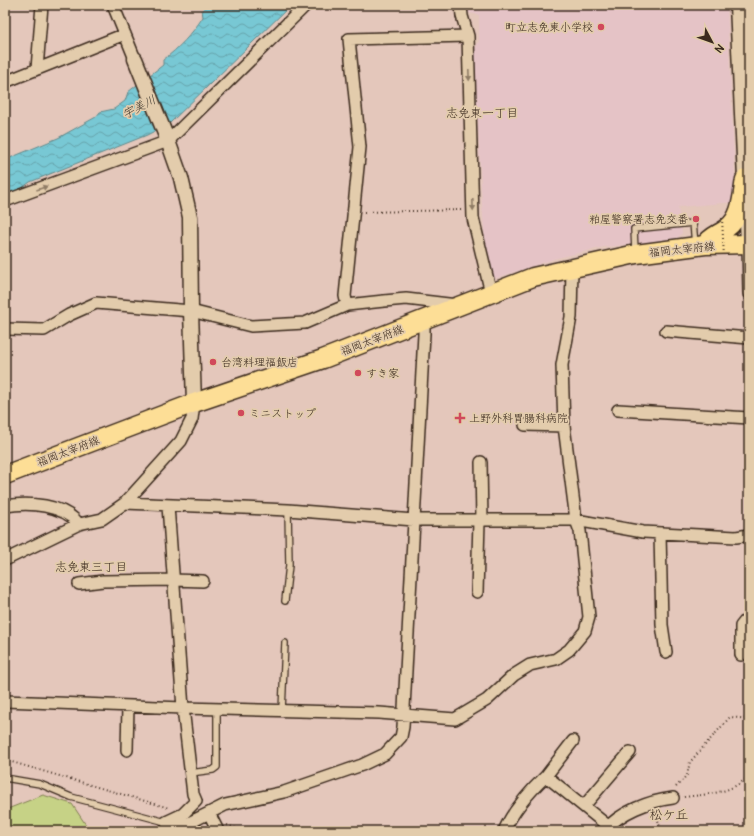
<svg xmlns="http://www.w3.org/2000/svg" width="754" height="836" font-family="Pangolin,'Klee One',sans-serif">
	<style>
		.built { fill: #e5c3c6 }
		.garden { fill: #c6d286; stroke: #807e52 }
		.water { fill: url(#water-waves); stroke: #60898b }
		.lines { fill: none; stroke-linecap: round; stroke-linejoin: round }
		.service-casing { stroke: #3b2a1e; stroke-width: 8 }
		.minor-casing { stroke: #3b2a1e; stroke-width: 14 }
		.tertiary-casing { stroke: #3b2a1e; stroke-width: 17 }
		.primary-casing { stroke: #3b2a1e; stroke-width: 21 }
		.path { stroke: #3b2a1e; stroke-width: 2; stroke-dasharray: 1 3; stroke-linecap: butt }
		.service { stroke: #e3ccac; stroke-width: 5.5 }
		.minor { stroke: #e3ccac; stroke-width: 11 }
		.tertiary { stroke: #e3ccac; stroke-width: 14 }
		.primary { stroke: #fdde96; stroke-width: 18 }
		.path-bridge { stroke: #3b2a1e; stroke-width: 2; stroke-dasharray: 1 3; stroke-linecap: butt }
		.oneway { fill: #8f7b65 }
		.poi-dot { fill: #d1495b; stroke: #e3ccac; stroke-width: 1.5 }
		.labels { text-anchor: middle; stroke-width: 3.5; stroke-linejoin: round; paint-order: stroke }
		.poi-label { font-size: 11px; fill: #3b2a1e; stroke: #e3ccac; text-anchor: start }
		.street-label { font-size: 11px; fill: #3b2a1e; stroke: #e3ccac }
		.water-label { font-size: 12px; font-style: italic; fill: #413a30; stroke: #e3ccac }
		.neighbourhood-label { font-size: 12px; fill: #3b2a1e; stroke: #e3ccac }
		.quarter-label { font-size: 13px; fill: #3b2a1e; stroke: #e3ccac }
	</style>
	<defs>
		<pattern id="water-waves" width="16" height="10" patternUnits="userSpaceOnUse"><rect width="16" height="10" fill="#78c8d4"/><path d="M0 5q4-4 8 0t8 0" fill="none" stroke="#64a3ab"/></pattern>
	</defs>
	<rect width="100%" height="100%" fill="#e4c7bb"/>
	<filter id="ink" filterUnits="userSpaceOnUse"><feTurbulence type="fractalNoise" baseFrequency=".025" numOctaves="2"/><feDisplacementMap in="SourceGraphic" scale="8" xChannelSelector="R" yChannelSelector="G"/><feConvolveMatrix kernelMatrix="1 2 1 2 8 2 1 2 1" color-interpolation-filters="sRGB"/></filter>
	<g filter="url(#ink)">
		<!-- built -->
		<path class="built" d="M468 5H727L736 202 678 207 682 233 675 241 604 247 557 258 494 279 485 240 482 204 474 50 479 41V15L468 13Z"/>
		<!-- garden -->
		<path class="garden" d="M43 795 72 804 90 831H5V810Z"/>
		<!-- water -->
		<path class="water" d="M207 5H291L170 123 147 135 30 182 22 188 5 194V160L58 138 96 117 100 112 114 109 125 101 128 92 163 65V60C179 48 192 34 203 17L202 10Z"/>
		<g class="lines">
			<!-- service casing -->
			<g class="service-casing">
				<path id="service" d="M635 251 634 229 693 223 695 244
					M285 601 289 565 288 510
					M282 710 285 643
					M190 773 213 770 217 767V709
					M5 778 40 784 71 797 166 822"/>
			</g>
			<!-- minor casing -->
			<g class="minor-casing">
				<path id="minor" d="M113 5 135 59
					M461 5 462 16 468 36 473 218 491 293
					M37 69 42 5
					M5 82 125 34
					M5 201 168 141 306 5
					M748 244 749 294
					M347 305 345 296 360 147 349 39 468 36
					M5 329 44 330 69 315 96 303 191 311 251 326 305 323 347 305 384 301 406 299 457 305
					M666 331 749 338
					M618 410 749 418
					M525 425 564 426
					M481 462 482 521
					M125 503 288 510 414 520H576L643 532 736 537 749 535
					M5 506C29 502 63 504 79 524
					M168 506 183 708 193 794 196 801 183 814 166 822 184 831
					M660 533 662 625 666 652
					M5 560 79 524 102 519 125 503 181 441 192 419 194 403
					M79 584 103 581 173 580 203 581
					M477 592 479 521
					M741 655V626L745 621H749
					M5 701 183 708 379 713 455 719 487 700 514 675 530 665 556 659 569 650 585 631 589 617 580 531 576 520 564 426 562 365 571 317 572 267
					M127 750 128 706
					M546 776 573 741
					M584 806 630 752
					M209 813 218 831
					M173 831 225 805 284 792 362 765 385 754 401 737 403 727 424 334V319
					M504 831C514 809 529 792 546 776L608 826
					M604 831C620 812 649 801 673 798"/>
			</g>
			<!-- tertiary casing -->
			<g class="tertiary-casing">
				<path id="tertiary" d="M737 5 748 244
					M135 59 168 141 181 178 190 217 191 311 194 403"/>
			</g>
			<!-- primary casing -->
			<g class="primary-casing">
				<path id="primary" d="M705 245C710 236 720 234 727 228 742 217 742 196 745 179
					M5 475 194 403 323 359 533 277 636 254 705 245 749 244"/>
			</g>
			<!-- path -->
			<path class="path" d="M364 212 462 210
				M5 760 169 808
				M676 787 687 775 690 762 730 717 749 719
				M684 797C708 794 730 794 749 776
				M656 813 661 831
				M227 825 244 831"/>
			<!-- service -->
			<use href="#service" class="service"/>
			<!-- minor -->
			<use href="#minor" class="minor"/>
			<!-- tertiary -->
			<use href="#tertiary" class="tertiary"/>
			<!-- primary -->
			<use href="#primary" class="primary"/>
			<!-- path-bridge -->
			<path class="path-bridge" d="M722 218 724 258"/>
		</g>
		<!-- one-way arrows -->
		<defs><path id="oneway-solid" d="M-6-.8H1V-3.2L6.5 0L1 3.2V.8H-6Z"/></defs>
		<g class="oneway">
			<use href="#oneway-solid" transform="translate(469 75) rotate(88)"/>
			<use href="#oneway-solid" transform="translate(42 188) rotate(-20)"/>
			<use href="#oneway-solid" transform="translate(473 205) rotate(88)"/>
		</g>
	</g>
	<!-- markers -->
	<g class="poi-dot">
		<circle cx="601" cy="27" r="4"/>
		<circle cx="696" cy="219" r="4"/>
		<circle cx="213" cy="362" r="4"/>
		<circle cx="358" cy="373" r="4"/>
		<circle cx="241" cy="413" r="4"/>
		<path d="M458 412h4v4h4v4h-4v4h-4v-4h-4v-4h4z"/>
	</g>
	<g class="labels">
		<!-- poi labels -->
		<g class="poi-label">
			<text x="593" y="31" text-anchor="end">町立志免東小学校</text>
			<text x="688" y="223" text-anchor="end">粕屋警察署志免交番</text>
			<text x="221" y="366">台湾料理福飯店</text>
			<text x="366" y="377">すき家</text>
			<text x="249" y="417">ミニストップ</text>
			<text x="469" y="422">上野外科胃腸科病院</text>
		</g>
		<!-- street labels -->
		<g class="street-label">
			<text transform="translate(682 249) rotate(-6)" y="4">福岡太宰府線</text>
			<text transform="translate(372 340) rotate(-21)" y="4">福岡太宰府線</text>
			<text transform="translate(68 451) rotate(-21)" y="4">福岡太宰府線</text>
		</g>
		<!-- water labels -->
		<g class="water-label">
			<text transform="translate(139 107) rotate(-28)" y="4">宇美川</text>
		</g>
		<!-- neighbourhood labels -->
		<g class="neighbourhood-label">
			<text x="482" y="117">志免東一丁目</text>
			<text x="91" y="571">志免東三丁目</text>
		</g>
		<!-- quarter labels -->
		<g class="quarter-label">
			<text x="669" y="819">松ケ丘</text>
		</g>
	</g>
	<!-- margin -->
	<rect width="754" height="836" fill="none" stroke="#e3ccac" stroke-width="20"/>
	<rect x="10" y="10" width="734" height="816" fill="none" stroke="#3b2a1e" stroke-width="1.5" filter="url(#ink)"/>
	<!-- north arrow -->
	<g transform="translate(712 42) rotate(131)" stroke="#e3ccac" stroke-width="3" paint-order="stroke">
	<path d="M0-3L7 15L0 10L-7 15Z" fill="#3b2a1e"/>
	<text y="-6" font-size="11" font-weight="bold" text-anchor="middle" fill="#3b2a1e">N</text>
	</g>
</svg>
